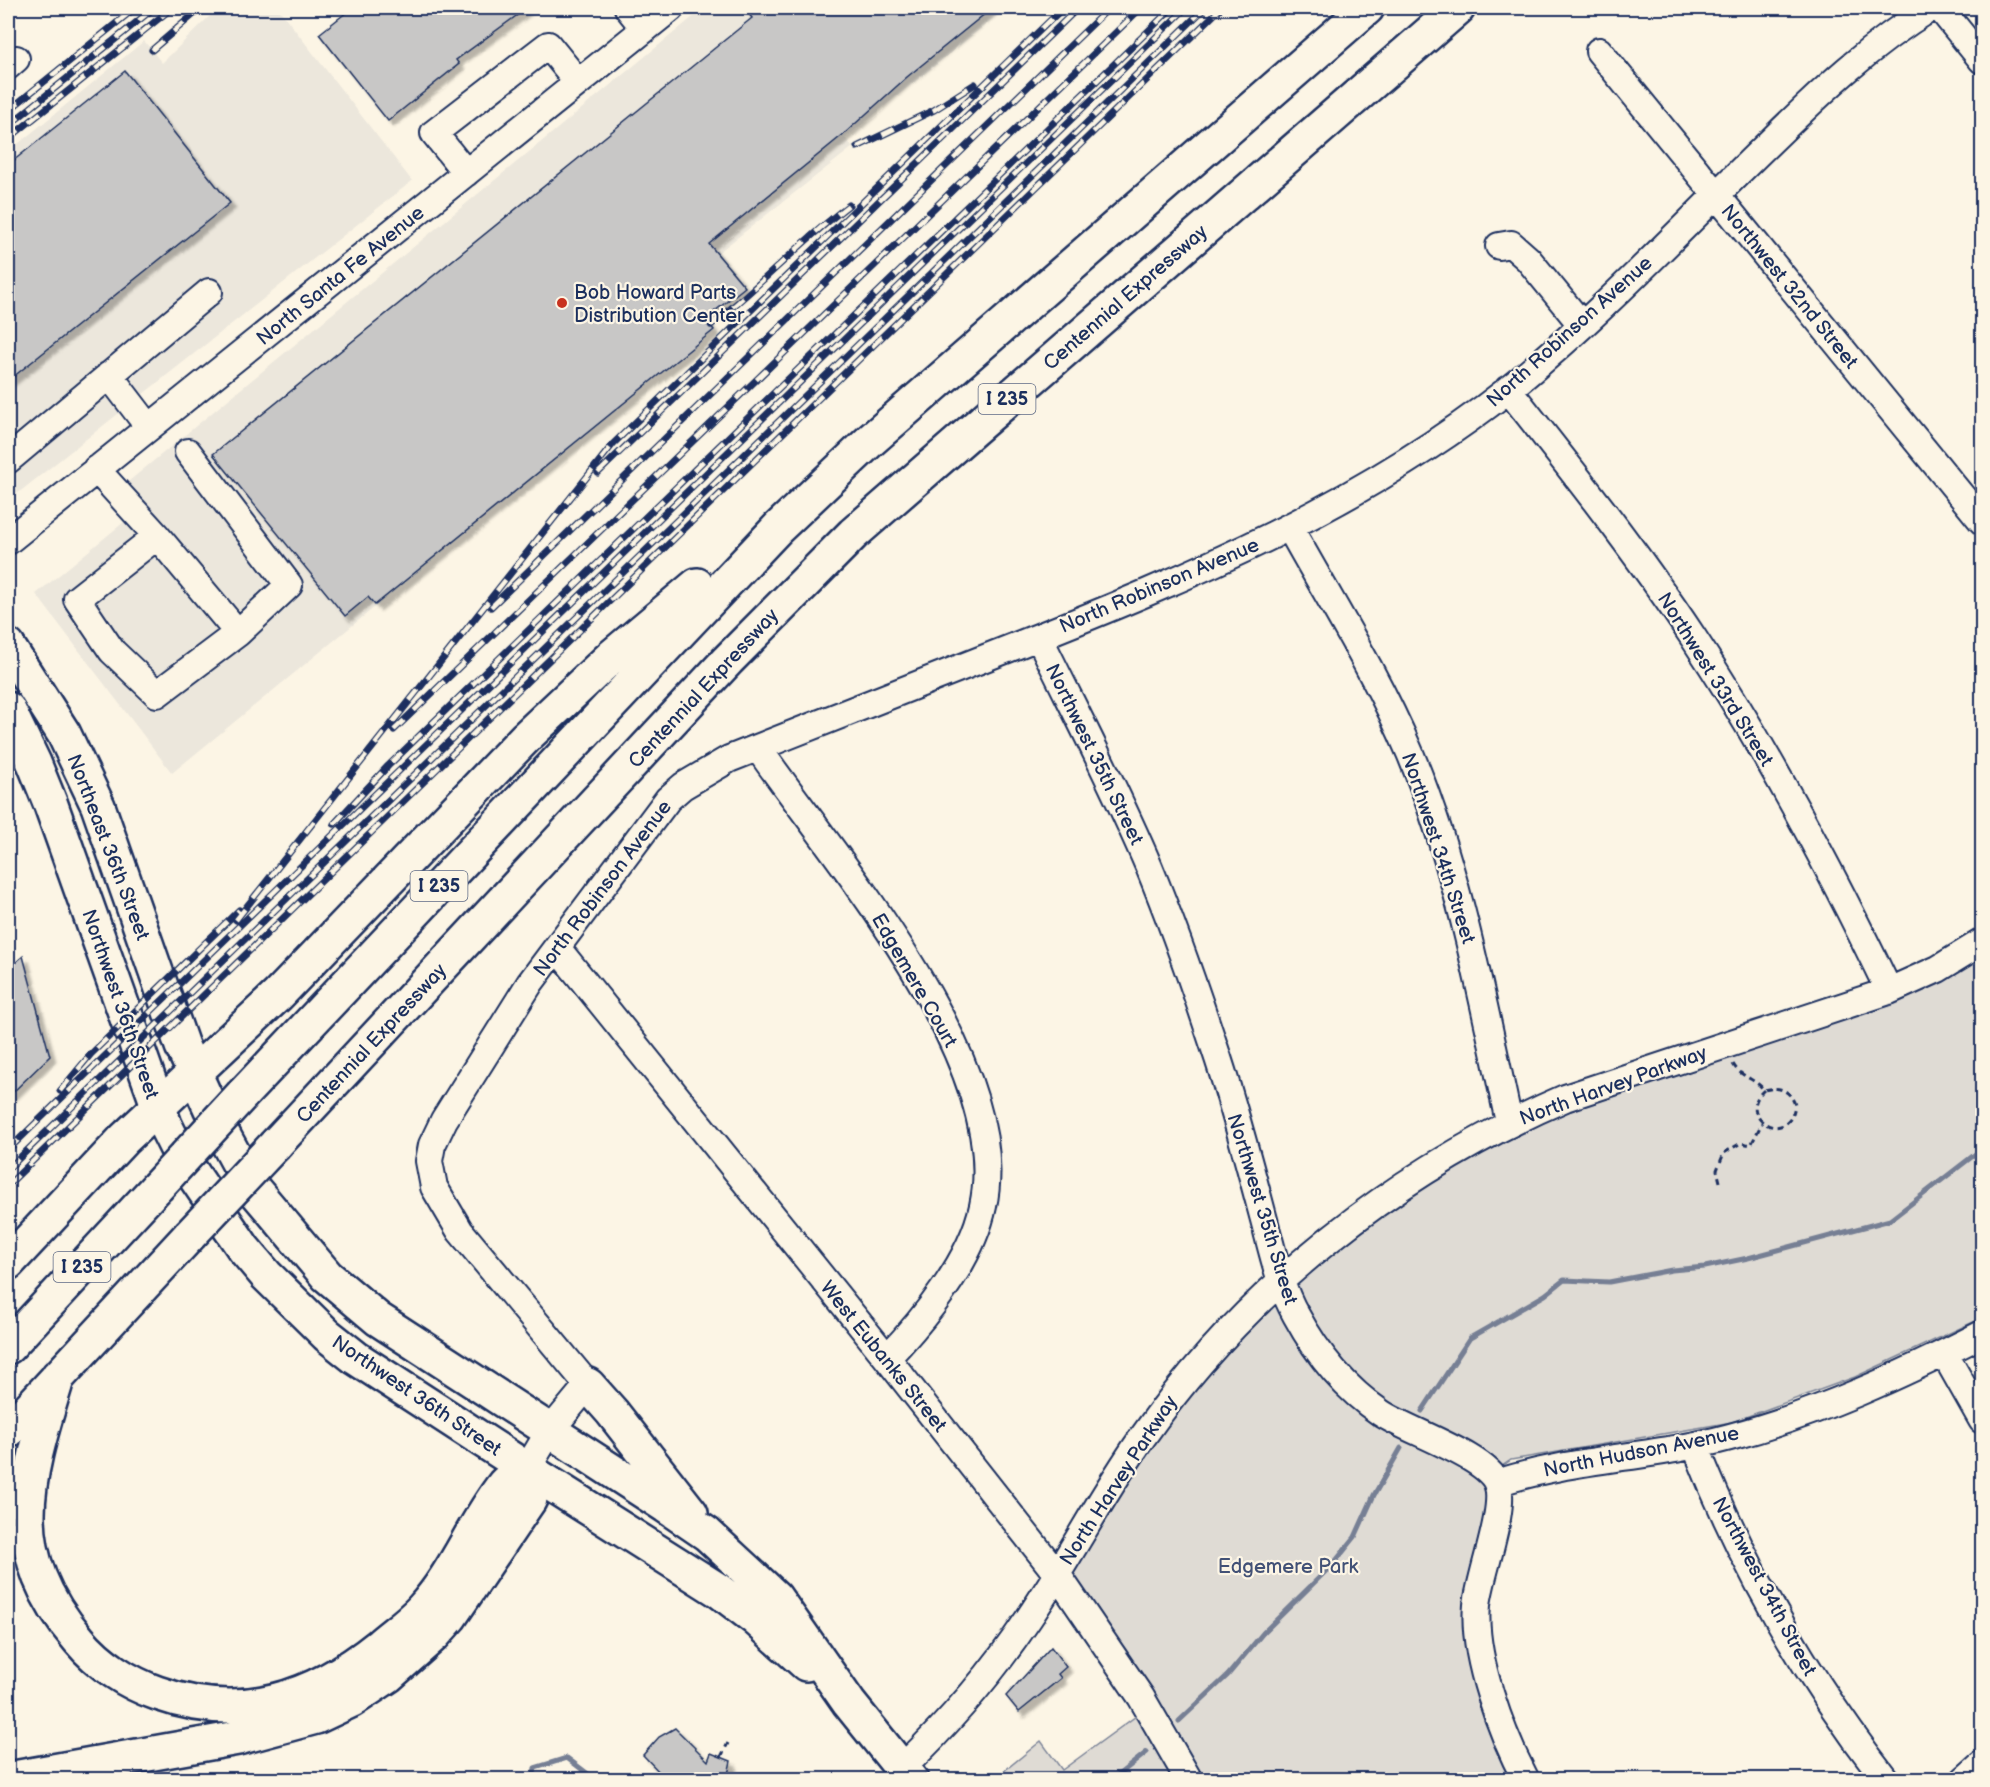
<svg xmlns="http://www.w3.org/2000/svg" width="1990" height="1787" font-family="'Balsamiq Sans',sans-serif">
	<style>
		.built { fill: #ece7dc }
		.green { fill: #dfdbd4; stroke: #7d8599; stroke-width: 1.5 }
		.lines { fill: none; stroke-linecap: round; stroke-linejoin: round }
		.stream { stroke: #767f94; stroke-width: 5 }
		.building { fill: #c8c7c6; stroke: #1b2f5e; stroke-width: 1.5; filter: url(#shadow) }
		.minor-casing { stroke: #1b2f5e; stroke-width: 30 }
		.major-casing { stroke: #1b2f5e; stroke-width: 38 }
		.highway-casing { stroke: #1b2f5e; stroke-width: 38 }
		.path { stroke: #1b2f5e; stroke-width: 3; stroke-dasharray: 6 4.5; stroke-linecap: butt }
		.minor { stroke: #fcf5e5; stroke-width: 26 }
		.major { stroke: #fcf5e5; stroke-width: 33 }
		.highway { stroke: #fcf5e5; stroke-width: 33 }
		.rail-casing { stroke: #1b2f5e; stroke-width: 7 }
		.rail { stroke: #fcf5e5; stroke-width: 4.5; stroke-dasharray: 14; stroke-linecap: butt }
		.highway-bridge-casing { stroke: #1b2f5e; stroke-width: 38; stroke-linecap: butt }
		.highway-bridge { stroke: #fcf5e5; stroke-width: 33 }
		.poi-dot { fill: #c8321e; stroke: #fcf5e5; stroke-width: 2 }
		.labels { text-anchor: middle; stroke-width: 4.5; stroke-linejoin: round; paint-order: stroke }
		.shield { fill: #fcf5e5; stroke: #5e6a86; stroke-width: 1.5 }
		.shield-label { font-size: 18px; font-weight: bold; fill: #1b2f5e }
		.street-label { font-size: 20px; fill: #1b2f5e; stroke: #fcf5e5 }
		.poi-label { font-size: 20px; fill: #1b2f5e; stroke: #fcf5e5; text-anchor: start }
		.park-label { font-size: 20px; fill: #425176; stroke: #fcf5e5 }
	</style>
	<defs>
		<filter id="shadow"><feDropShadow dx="5.5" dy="5.5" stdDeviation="1.5" flood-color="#0004"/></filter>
	</defs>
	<rect width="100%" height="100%" fill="#fcf5e5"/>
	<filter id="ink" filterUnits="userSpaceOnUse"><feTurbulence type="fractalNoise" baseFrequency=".0167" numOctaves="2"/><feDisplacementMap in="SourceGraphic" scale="12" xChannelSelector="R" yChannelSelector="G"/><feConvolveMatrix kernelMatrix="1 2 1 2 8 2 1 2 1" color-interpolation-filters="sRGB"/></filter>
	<g filter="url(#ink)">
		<!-- built -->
		<path class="built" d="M218 8H278L412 181 8 501V152L144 41 162 63Z
			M704 8H1006L845 138 853 147 719 252 744 284 706 315 716 328 172 773 36 594 124 522 106 500Z"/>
		<!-- green -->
		<path class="green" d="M1982 956V1318L1855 1377 1732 1422 1511 1460 1483 1479 1488 1494 1486 1514 1469 1587 1517 1779 993 1780 1041 1741 1062 1770 1158 1700 1073 1574 1074 1566 1117 1495 1202 1374 1307 1269 1423 1185 1536 1124Z"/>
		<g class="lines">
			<!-- stream -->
			<path class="stream" d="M1422 1411 1470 1338 1545 1295 1564 1280 1609 1282 1672 1270 1705 1267 1748 1258 1890 1220 1982 1149
				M1179 1721 1228 1675 1263 1633 1334 1563 1355 1537 1374 1495 1401 1448
				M533 1780 535 1768 567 1758 596 1780
				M1112 1780 1147 1752"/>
		</g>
		<!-- building -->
		<path class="building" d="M352 8H527L456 60 459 64 388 121 319 34Z
			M744 8H992L907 77 845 133 709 244 745 287 705 319 714 330 375 605 368 597 345 616 213 454 752 18Z
			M125 71 230 203 8 381V165Z
			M23 956 50 1056 8 1097V969Z
			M1051 1647 1066 1667 1058 1674 1061 1678 1019 1712 1006 1696Z
			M675 1728 708 1761 711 1753 731 1761 727 1779H668L662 1775 643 1755 659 1737Z"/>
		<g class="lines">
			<!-- minor casing -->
			<g class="minor-casing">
				<path id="minor" d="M628 8 645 29
					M1940 8 1982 60
					M1599 51 1982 521
					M8 66 16 59
					M466 173 434 133 548 45 578 82
					M1499 246 1511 244 1528 259 1581 324
					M109 375 148 426
					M1508 389C1572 470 1636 551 1693 637 1767 749 1831 870 1889 991
					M188 452 289 585 238 633
					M8 460 209 292
					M96 469 157 536 238 633 157 694 112 651 77 599 157 536
					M1290 528C1331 602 1377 675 1410 753 1459 871 1482 998 1509 1122
					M8 541 671 8
					M1039 637C1076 713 1116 789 1149 867 1175 930 1197 994 1218 1058 1235 1110 1249 1163 1263 1216 1272 1249 1279 1285 1296 1315 1317 1354 1344 1388 1381 1413 1408 1431 1486 1456 1497 1483 1507 1507 1480 1575 1477 1605 1472 1656 1502 1735 1526 1780
					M758 748C835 859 1014 1063 983 1206 972 1260 924 1319 887 1358
					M557 948 887 1358 1057 1574 1141 1697 1189 1780
					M1944 1353 1982 1420
					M1695 1445C1742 1565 1807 1678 1886 1780
					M527 1469 549 1432 588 1385 460 1231 434 1187 429 1161 432 1145 444 1120 530 983 668 799 683 786 729 759C825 721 922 683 1018 645 1190 577 1362 505 1509 389 1602 314 1685 224 1771 141 1821 92 1871 44 1931 8
					M1497 1483C1572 1458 1653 1458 1730 1437 1817 1414 1902 1375 1982 1334
					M902 1768C949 1723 993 1672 1029 1618 1069 1559 1101 1496 1142 1438 1247 1288 1398 1170 1565 1098L1889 991 1938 969 1982 942
					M1964 1780 1982 1764"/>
			</g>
			<!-- major casing -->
			<g class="major-casing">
				<path id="major" d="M8 646 64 734 98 806 182 1046 220 1129 251 1186 327 1276 378 1319 666 1506 707 1534 775 1597 849 1703 911 1780
					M8 709 34 763 51 805 165 1125 180 1155 244 1249 266 1275 327 1335 356 1358 527 1469 718 1590 756 1619 806 1664
					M588 1385 612 1412 691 1513"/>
			</g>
			<!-- highway casing -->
			<g class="highway-casing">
				<path id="highway" d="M242 1095 778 528 871 440 1367 8
					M275 1145 728 660 853 534 1458 8
					M8 1263 124 1139 278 995 526 737 611 657 697 585
					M8 1347 157 1187
					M8 1431 190 1235
					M8 1779 238 1738 316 1717 352 1700 388 1676 434 1635 450 1617 530 1499 527 1469C520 1473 509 1478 504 1484 473 1523 456 1572 422 1609 410 1622 394 1633 380 1645 313 1699 242 1723 157 1693 128 1683 99 1664 79 1640 2 1550 27 1478 58 1376"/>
			</g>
			<!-- path -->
			<path class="path" d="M1733 1064C1741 1078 1755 1078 1764 1090 1780 1086 1790 1090 1795 1105 1789 1149 1734 1117 1764 1090
				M1720 1182 1717 1170 1724 1153 1741 1143 1751 1145 1762 1123
				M721 1757 728 1743"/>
			<!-- minor -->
			<use href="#minor" class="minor"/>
			<!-- major -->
			<use href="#major" class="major"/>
			<!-- highway -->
			<use href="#highway" class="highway"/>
			<!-- rail casing -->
			<g class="rail-casing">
				<path id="rail" d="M152 50 201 8
					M8 111 135 8
					M8 126 154 8
					M8 139 172 8
					M857 147 934 110 975 84
					M711 325C759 287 800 242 849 205
					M598 473 1078 8
					M491 607 1109 8
					M394 730 1141 8
					M334 824 388 766 1172 8
					M236 920 613 444 1063 8
					M60 1091 91 1054 239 910
					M8 1150 1186 8
					M8 1169 1205 8
					M8 1185 1221 8"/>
			</g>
			<!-- rail -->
			<use href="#rail" class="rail"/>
			<!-- highway-bridge casing -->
			<g class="highway-bridge-casing">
				<path id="highway-bridge" d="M157 1187 242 1095
					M190 1235 275 1145"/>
			</g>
			<!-- highway-bridge -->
			<use href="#highway-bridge" class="highway-bridge"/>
		</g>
	</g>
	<!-- markers -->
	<circle class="poi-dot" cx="562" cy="303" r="6"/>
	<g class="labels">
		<!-- shield labels -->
		<g class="shield">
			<rect x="978.5" y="384" width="57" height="30" rx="4.5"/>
			<rect x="410.5" y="871" width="57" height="30" rx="4.5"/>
			<rect x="53.5" y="1252" width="57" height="30" rx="4.5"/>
		</g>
		<g class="shield-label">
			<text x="1007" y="405">I 235</text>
			<text x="439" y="892">I 235</text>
			<text x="82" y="1273">I 235</text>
		</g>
		<!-- street labels -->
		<g class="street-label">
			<text transform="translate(340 275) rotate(-39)" y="7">North Santa Fe Avenue</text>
			<text transform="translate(1790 286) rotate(51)" y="7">Northwest 32nd Street</text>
			<text transform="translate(1125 297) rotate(-41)" y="7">Centennial Expressway</text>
			<text transform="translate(1569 331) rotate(-42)" y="7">North Robinson Avenue</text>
			<text transform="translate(1159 585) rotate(-23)" y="7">North Robinson Avenue</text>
			<text transform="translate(1716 679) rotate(58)" y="7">Northwest 33rd Street</text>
			<text transform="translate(703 688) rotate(-47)" y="7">Centennial Expressway</text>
			<text transform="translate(1095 754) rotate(64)" y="7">Northwest 35th Street</text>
			<text transform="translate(109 847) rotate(69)" y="7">Northeast 36th Street</text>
			<text transform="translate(1439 848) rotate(72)" y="7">Northwest 34th Street</text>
			<text transform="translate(602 888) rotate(-53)" y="7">North Robinson Avenue</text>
			<text transform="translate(915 980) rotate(60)" y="7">Edgemere Court</text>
			<text transform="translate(121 1004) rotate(71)" y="7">Northwest 36th Street</text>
			<text transform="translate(371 1043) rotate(-47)" y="7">Centennial Expressway</text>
			<text transform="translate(1613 1085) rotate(-20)" y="7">North Harvey Parkway</text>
			<text transform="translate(1263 1209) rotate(73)" y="7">Northwest 35th Street</text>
			<text transform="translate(884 1356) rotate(51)" y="7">West Eubanks Street</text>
			<text transform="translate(417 1395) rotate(34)" y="7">Northwest 36th Street</text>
			<text transform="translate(1641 1451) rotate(-11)" y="7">North Hudson Avenue</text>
			<text transform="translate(1118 1480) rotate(-57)" y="7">North Harvey Parkway</text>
			<text transform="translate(1765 1586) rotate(62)" y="7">Northwest 34th Street</text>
		</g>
		<!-- poi labels -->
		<g class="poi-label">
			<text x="574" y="299">Bob Howard Parts<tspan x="574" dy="23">Distribution Center</tspan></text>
		</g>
		<!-- park labels -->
		<g class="park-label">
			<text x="1288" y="1573">Edgemere Park</text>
		</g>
	</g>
	<!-- margin -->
	<rect width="1990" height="1787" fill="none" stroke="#fcf5e5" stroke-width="30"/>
	<rect x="15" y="15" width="1960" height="1757" fill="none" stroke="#1b2f5e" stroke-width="2" filter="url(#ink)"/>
</svg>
